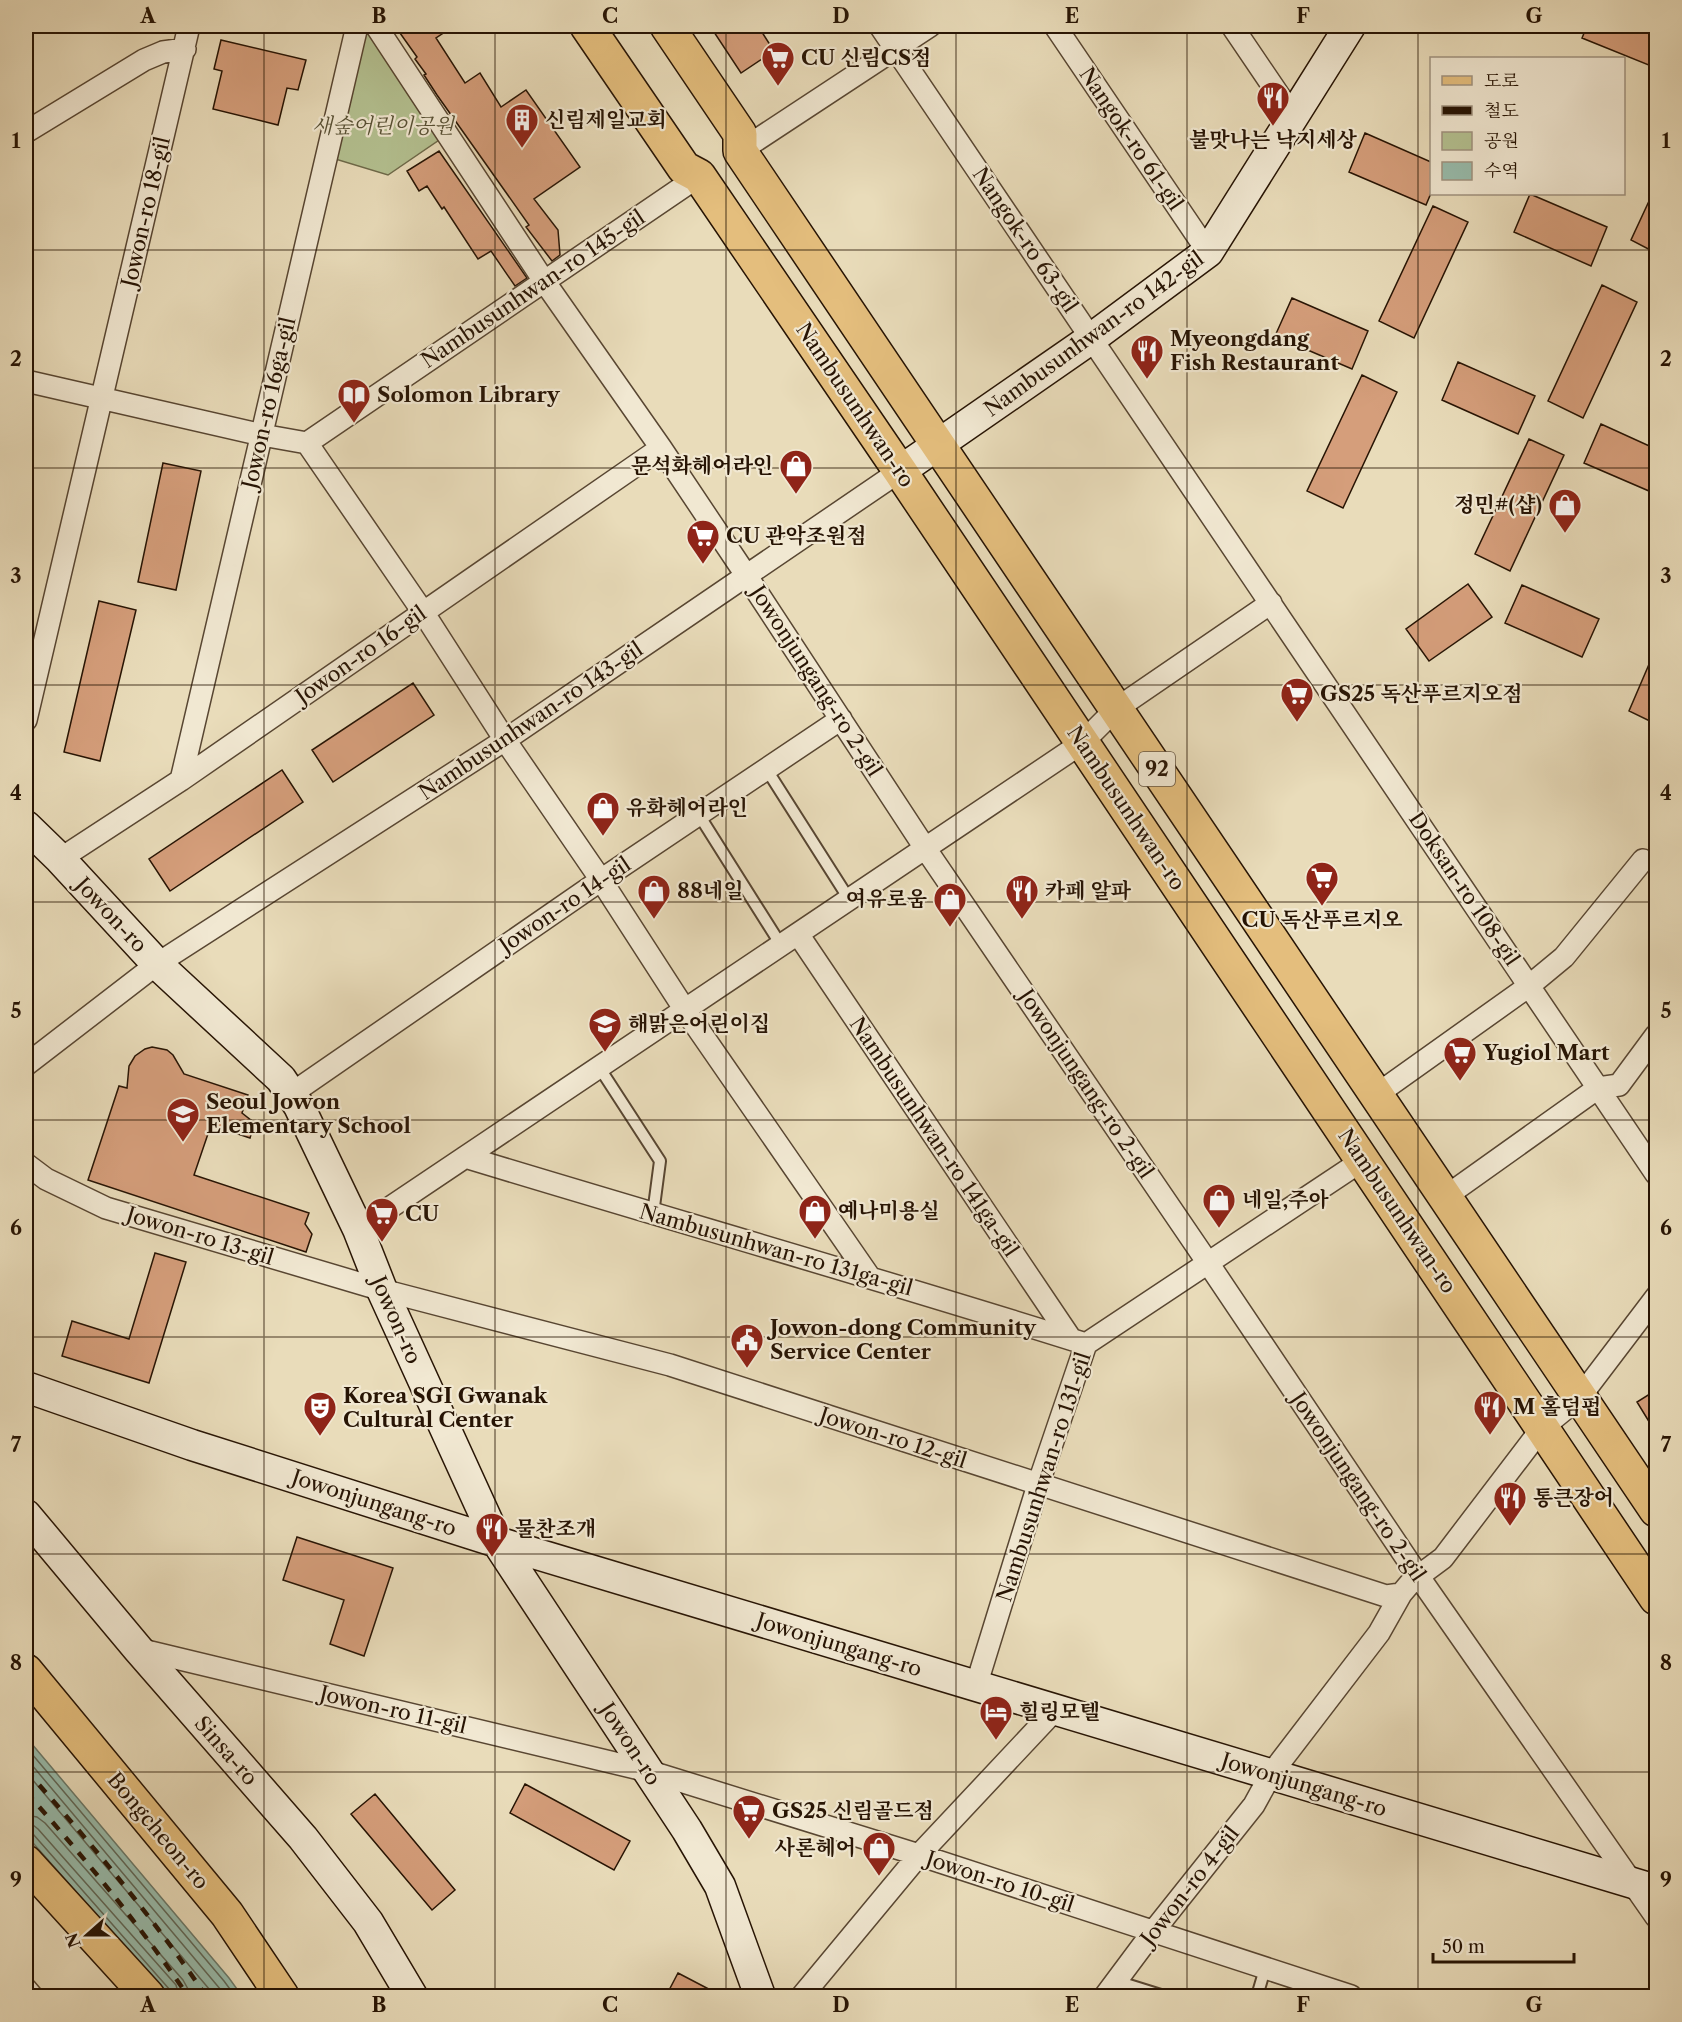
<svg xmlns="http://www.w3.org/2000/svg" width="1682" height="2022" font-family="'Libre Caslon Text','Noto Serif KR',serif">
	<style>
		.green { fill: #b4c191; stroke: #6e6a4a; stroke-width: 1.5 }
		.water { fill: #98bcac; stroke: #6b7969; stroke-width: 1.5 }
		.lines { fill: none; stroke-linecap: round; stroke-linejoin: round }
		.shore { stroke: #606858; stroke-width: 1.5 }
		.building { fill: #d59e7b; stroke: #271404; stroke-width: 1.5 }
		.lane-casing { stroke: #584632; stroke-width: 14 }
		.street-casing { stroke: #584632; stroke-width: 24 }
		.secondary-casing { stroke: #271404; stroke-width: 33 }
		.primary-casing { stroke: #271404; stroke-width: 36 }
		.lane { stroke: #f1e8d2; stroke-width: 10 }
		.street { stroke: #f1e8d2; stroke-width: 21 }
		.secondary { stroke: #f1e8d2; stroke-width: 30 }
		.primary { stroke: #e4be7d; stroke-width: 33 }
		.rail { stroke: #271404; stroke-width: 4.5; stroke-dasharray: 10 10; stroke-linecap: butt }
		.grid { fill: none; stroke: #271404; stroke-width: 1.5; stroke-opacity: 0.55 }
		.labels { text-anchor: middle; stroke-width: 4.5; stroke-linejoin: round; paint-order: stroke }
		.shield { fill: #f1e8d2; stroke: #645442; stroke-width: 1.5 }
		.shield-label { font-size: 20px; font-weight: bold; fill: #271404 }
		.poi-label { font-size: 21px; font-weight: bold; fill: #271404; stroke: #f1e8d2; text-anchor: start }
		.park-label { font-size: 21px; font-style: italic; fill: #585135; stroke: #f1e8d2 }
		.street-label { font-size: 21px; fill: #271404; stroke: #f1e8d2 }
		.neatline { fill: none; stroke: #271404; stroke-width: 2 }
		.grid-label { font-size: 20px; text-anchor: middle; font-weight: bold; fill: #271404 }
	</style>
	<rect width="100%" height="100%" fill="#e9dcba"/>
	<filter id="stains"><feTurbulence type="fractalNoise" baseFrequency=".00333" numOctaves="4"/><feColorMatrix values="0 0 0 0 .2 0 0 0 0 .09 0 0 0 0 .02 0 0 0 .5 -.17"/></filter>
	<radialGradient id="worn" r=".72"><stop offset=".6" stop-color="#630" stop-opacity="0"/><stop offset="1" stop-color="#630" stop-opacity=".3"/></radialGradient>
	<!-- green -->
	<path class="green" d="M362 26H370L442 138 388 175 332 158Z"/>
	<!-- water -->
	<path class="water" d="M26 1737 229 1978 242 1996H168L26 1835Z"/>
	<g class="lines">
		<!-- shore -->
		<path class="shore" d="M26 1747 224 1981 235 1996
			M26 1758 226 1996
			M26 1772 215 1996
			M26 1815 37 1817 45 1823 183 1980 188 1989V1996
			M26 1824 33 1825 38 1829 176 1985 179 1996
			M26 1831 33 1834 170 1990 172 1996"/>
	</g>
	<!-- building -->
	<path class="building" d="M395 26H454L436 38 465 83 480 73 501 107 526 90 580 167 534 199 558 230 560 255 552 261 526 227 529 225 437 95 424 75 426 74 415 59 417 57Z
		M710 26H758L774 51 741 73Z
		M1587 26H1656V68L1582 38Z
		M221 40 306 60 298 90 287 88 278 125 213 109 222 71 214 69Z
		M1365 133 1431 162V193L1426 205 1349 172Z
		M439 151 527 278 515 286 491 251 478 259 444 207 442 209 427 186 419 191 407 171Z
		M1656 186V253L1631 240Z
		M1530 194 1607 227 1591 266 1514 232Z
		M1433 206 1468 222 1414 338 1379 321Z
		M1602 285 1637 302 1583 418 1548 401Z
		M1292 298 1368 331 1352 369 1275 336Z
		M1458 362 1535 396 1518 434 1442 400Z
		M1362 375 1397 392 1343 508 1307 491Z
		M1601 424 1656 449V494L1584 463Z
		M1529 439 1564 455 1510 571 1475 554Z
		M163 463 201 471 176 590 138 582Z
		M1468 584 1492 617 1429 661 1406 629Z
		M1522 585 1599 619 1582 657 1505 623Z
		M99 601 136 610 100 761 64 752Z
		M1656 648V724L1629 711Z
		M413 683 434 715 333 782 312 750Z
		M282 770 303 802 170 891 149 859Z
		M152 1047 167 1050 173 1055 184 1074 248 1095 242 1113 252 1121 253 1128 250 1138 211 1125 194 1175 309 1213 305 1224 312 1234 306 1252 88 1180 119 1086 127 1088 129 1066 135 1056 145 1049Z
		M155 1253 186 1262 149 1383 62 1356 72 1321 129 1339Z
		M1656 1390V1433L1637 1402Z
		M297 1537 393 1568 364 1656 330 1644 344 1600 283 1580Z
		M525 1784 630 1841 614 1870 510 1813Z
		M375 1794 455 1890 432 1910 351 1814Z
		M678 1973 722 1996H666Z"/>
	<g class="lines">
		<!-- lane casing -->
		<g class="lane-casing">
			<path id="lane" d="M767 770 849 899
				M699 815 781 945
				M599 1067 660 1161 653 1214
				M1116 1981 1164 1996
				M1257 1996 1265 1969"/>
		</g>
		<!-- street casing -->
		<g class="street-casing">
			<path id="street" d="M376 26 544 281 661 448 746 575 925 848 1208 1263 1419 1577 1656 1917
				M880 26 1656 1174
				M1055 26 1208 252
				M1232 26 1293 116
				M26 132 144 60 163 52 185 49
				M740 151 930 26
				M26 381 262 435 307 443 423 612 505 740 601 880 685 1010 869 1276
				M307 443 699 176
				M26 720 189 26
				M181 780 357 26
				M60 859 181 780 661 448
				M798 934 1071 1339
				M26 1065 157 964 505 740 900 471
				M291 1094 601 880 841 719
				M1376 1095 1529 986 1564 957 1643 860
				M465 1157C672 1220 880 1279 1086 1344
				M26 1164 46 1179 106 1208 382 1290 670 1365 1386 1596 1401 1594
				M1445 1197 1598 1088 1619 1085 1656 1035
				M358 1229 1082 743 1116 709 1271 603
				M138 1649 648 1771 919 1855 1351 1996
				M976 1686 1038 1485 1086 1344 1363 1160
				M26 1989 32 1996
				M802 1996 919 1855 1055 1710
				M1105 1996 1152 1933 1254 1805 1271 1774 1379 1633 1401 1594 1412 1581 1443 1558 1542 1428 1580 1397 1656 1297"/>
		</g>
		<!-- secondary casing -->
		<g class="secondary-casing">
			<path id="secondary" d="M900 471 1092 338 1208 252 1350 26
				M26 826 60 859 157 964 281 1079 299 1106 358 1229 382 1290 497 1542 687 1830 720 1886 760 1996
				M26 1387 192 1445 497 1542 1656 1890
				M26 1515 138 1649 303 1838 368 1922 412 1996"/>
		</g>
		<!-- primary casing -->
		<g class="primary-casing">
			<path id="primary" d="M587 26 684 168 699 176 900 471 1656 1598
				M667 26 740 134V151L1656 1510
				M26 1671 227 1914 282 1996
				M26 1862 148 1996"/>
		</g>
		<!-- lane -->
		<use href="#lane" class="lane"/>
		<!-- street -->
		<use href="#street" class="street"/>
		<!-- secondary -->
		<use href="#secondary" class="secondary"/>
		<!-- primary -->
		<use href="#primary" class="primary"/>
		<!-- rail -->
		<path class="rail" d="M26 1770C90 1842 152 1916 206 1996
			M26 1792C84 1857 139 1924 188 1996"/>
	</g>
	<!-- grid -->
	<path class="grid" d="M264 26V1996M495 26V1996M726 26V1996M956 26V1996M1187 26V1996M1418 26V1996M26 250H1656M26 468H1656M26 685H1656M26 902H1656M26 1120H1656M26 1337H1656M26 1554H1656M26 1772H1656"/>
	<!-- icons -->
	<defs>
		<g id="supermarket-pin" transform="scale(1.725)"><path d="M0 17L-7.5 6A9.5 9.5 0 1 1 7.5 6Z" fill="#8f2418" stroke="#f1e8d2"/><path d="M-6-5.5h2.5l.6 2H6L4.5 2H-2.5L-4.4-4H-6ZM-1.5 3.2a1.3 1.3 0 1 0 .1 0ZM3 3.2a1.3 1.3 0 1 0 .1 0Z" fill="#fff"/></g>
		<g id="restaurant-pin" transform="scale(1.725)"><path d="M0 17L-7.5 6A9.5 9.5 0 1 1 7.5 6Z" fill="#8f2418" stroke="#f1e8d2"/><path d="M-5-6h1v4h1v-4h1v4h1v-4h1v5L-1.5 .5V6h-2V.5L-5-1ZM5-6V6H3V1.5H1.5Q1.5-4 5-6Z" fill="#fff"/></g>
		<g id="building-pin" transform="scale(1.725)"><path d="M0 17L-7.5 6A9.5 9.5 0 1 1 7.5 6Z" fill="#8f2418" stroke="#f1e8d2"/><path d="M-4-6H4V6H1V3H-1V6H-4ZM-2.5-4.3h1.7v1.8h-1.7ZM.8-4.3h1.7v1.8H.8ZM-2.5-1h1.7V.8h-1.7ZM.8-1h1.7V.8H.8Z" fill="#fff"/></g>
		<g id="library-pin" transform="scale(1.725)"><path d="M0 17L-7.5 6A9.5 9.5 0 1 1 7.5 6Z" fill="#8f2418" stroke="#f1e8d2"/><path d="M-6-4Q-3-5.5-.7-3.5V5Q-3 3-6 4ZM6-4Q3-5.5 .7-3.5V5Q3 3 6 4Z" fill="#fff"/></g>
		<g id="shop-pin" transform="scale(1.725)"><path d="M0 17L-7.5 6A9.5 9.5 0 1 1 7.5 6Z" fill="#8f2418" stroke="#f1e8d2"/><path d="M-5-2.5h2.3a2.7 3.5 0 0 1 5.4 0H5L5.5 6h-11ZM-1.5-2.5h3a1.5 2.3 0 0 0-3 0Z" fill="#fff"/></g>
		<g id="school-pin" transform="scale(1.725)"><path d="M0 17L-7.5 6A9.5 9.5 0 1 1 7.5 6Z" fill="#8f2418" stroke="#f1e8d2"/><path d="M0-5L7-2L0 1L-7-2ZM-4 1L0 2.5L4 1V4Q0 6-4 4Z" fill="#fff"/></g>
		<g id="civic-pin" transform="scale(1.725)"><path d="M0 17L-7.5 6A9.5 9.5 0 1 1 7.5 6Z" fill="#8f2418" stroke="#f1e8d2"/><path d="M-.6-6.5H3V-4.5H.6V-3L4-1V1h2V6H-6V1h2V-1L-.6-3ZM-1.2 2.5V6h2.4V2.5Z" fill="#fff"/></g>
		<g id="theatre-pin" transform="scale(1.725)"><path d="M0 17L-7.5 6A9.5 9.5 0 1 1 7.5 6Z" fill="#8f2418" stroke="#f1e8d2"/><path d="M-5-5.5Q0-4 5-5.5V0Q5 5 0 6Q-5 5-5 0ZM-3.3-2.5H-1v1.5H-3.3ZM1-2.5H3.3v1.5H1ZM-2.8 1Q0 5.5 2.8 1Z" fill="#fff"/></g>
		<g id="hotel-pin" transform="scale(1.725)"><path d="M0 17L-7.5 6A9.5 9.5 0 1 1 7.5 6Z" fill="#8f2418" stroke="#f1e8d2"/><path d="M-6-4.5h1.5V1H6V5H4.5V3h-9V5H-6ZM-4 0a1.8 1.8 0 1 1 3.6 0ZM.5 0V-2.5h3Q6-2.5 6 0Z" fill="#fff"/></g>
	</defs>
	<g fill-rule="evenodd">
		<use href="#supermarket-pin" x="778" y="58"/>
		<use href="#restaurant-pin" x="1273" y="98"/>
		<use href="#building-pin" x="522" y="120"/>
		<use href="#restaurant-pin" x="1147" y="351"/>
		<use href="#library-pin" x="354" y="395"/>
		<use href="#shop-pin" x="796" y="466"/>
		<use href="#shop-pin" x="1565" y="505"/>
		<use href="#supermarket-pin" x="703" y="536"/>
		<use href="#supermarket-pin" x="1297" y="694"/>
		<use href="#shop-pin" x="603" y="808"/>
		<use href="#supermarket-pin" x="1322" y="878"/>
		<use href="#shop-pin" x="654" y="891"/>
		<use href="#restaurant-pin" x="1022" y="891"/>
		<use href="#shop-pin" x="950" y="899"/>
		<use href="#school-pin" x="605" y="1024"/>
		<use href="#supermarket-pin" x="1460" y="1053"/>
		<use href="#school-pin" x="183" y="1114"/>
		<use href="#shop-pin" x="1219" y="1200"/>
		<use href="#shop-pin" x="815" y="1211"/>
		<use href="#supermarket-pin" x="382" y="1214"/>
		<use href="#civic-pin" x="747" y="1340"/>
		<use href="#restaurant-pin" x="1490" y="1407"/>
		<use href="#theatre-pin" x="320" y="1408"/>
		<use href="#restaurant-pin" x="1510" y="1498"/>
		<use href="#restaurant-pin" x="492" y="1529"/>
		<use href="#hotel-pin" x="996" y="1712"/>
		<use href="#supermarket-pin" x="749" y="1811"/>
		<use href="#shop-pin" x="879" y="1848"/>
	</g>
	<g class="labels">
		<!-- shield labels -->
		<rect class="shield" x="1139" y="752" width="36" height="34" rx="4.5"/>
		<g class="shield-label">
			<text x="1157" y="776">92</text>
		</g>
		<!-- poi labels -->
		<g class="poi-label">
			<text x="801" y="65">CU 신림CS점</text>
			<text x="545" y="127">신림제일교회</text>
			<text x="1273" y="147" text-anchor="middle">불맛나는 낙지세상</text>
			<text x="1170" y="346">Myeongdang<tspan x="1170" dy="24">Fish Restaurant</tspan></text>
			<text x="377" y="402">Solomon Library</text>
			<text x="773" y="473" text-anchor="end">문석화헤어라인</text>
			<text x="1542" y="512" text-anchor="end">정민#(샵)</text>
			<text x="726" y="543">CU 관악조원점</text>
			<text x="1320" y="701">GS25 독산푸르지오점</text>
			<text x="626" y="815">유화헤어라인</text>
			<text x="677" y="898">88네일</text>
			<text x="1045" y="898">카페 알파</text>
			<text x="927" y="906" text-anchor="end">여유로움</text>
			<text x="1322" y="927" text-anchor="middle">CU 독산푸르지오</text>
			<text x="628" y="1031">해맑은어린이집</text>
			<text x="1483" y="1060">Yugiol Mart</text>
			<text x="206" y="1109">Seoul Jowon<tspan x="206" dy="24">Elementary School</tspan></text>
			<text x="1242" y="1207">네일,주아</text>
			<text x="838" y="1218">예나미용실</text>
			<text x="405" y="1221">CU</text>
			<text x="770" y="1335">Jowon-dong Community<tspan x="770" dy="24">Service Center</tspan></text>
			<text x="343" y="1403">Korea SGI Gwanak<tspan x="343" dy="24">Cultural Center</tspan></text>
			<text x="1513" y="1414">M 홀덤펍</text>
			<text x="1533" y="1505">통큰장어</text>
			<text x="515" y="1536">물찬조개</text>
			<text x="1019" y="1719">힐링모텔</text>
			<text x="772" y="1818">GS25 신림골드점</text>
			<text x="856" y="1855" text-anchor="end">사론헤어</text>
		</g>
		<!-- park labels -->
		<g class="park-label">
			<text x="383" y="133">새숲어린이공원</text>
		</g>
		<!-- street labels -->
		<g class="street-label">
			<text transform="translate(1131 139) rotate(56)" y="7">Nangok-ro 61-gil</text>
			<text transform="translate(146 212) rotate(-77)" y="7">Jowon-ro 18-gil</text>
			<text transform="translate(1025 240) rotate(56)" y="7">Nangok-ro 63-gil</text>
			<text transform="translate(533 289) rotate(-34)" y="7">Nambusunhwan-ro 145-gil</text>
			<text transform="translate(1094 334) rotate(-36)" y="7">Nambusunhwan-ro 142-gil</text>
			<text transform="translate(269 403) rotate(-77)" y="7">Jowon-ro 16ga-gil</text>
			<text transform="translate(855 405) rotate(56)" y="7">Nambusunhwan-ro</text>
			<text transform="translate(361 655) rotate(-35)" y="7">Jowon-ro 16-gil</text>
			<text transform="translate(816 681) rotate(57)" y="7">Jowonjungang-ro 2-gil</text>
			<text transform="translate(531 721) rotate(-34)" y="7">Nambusunhwan-ro 143-gil</text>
			<text transform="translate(1126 808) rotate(56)" y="7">Nambusunhwan-ro</text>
			<text transform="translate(1464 889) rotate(56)" y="7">Doksan-ro 108-gil</text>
			<text transform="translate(565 905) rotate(-34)" y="7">Jowon-ro 14-gil</text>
			<text transform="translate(111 915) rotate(47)" y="7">Jowon-ro</text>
			<text transform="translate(1086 1084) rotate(56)" y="7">Jowonjungang-ro 2-gil</text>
			<text transform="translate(934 1137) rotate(56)" y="7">Nambusunhwan-ro 141ga-gil</text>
			<text transform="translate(1397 1211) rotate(56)" y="7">Nambusunhwan-ro</text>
			<text transform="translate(200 1236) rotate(17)" y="7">Jowon-ro 13-gil</text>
			<text transform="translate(776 1250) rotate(16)" y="7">Nambusunhwan-ro 131ga-gil</text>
			<text transform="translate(396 1320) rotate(66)" y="7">Jowon-ro</text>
			<text transform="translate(893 1438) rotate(18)" y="7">Jowon-ro 12-gil</text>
			<text transform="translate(1044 1477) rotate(-72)" y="7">Nambusunhwan-ro 131-gil</text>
			<text transform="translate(1358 1487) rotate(56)" y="7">Jowonjungang-ro 2-gil</text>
			<text transform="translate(374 1503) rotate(18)" y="7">Jowonjungang-ro</text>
			<text transform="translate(839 1645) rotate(17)" y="7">Jowonjungang-ro</text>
			<text transform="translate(393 1710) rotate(13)" y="7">Jowon-ro 11-gil</text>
			<text transform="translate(630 1744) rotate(57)" y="7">Jowon-ro</text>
			<text transform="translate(226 1751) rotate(49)" y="7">Sinsa-ro</text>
			<text transform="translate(1304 1785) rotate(17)" y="7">Jowonjungang-ro</text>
			<text transform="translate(158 1831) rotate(50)" y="7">Bongcheon-ro</text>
			<text transform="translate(1000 1882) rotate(18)" y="7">Jowon-ro 10-gil</text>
			<text transform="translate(1190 1886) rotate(-52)" y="7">Jowon-ro 4-gil</text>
		</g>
	</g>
	<!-- margin -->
	<rect width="1682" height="2022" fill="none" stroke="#e9dcba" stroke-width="66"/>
	<!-- legend -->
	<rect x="1430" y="57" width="195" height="138" fill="#f1e8d2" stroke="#a09380" stroke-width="1.5"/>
	<rect x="1442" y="76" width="30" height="9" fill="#e4be7d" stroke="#a09380" stroke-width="1.5"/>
	<text x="1484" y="87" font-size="18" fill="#271404">도로</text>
	<rect x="1442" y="106" width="30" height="9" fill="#271404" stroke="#a09380" stroke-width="1.5"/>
	<text x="1484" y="117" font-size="18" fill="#271404">철도</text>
	<rect x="1442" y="132" width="30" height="18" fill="#b4c191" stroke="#a09380" stroke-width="1.5"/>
	<text x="1484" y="147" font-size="18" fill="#271404">공원</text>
	<rect x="1442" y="162" width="30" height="18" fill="#98bcac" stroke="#a09380" stroke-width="1.5"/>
	<text x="1484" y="177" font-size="18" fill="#271404">수역</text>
	<!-- north arrow -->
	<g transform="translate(87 1935) rotate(249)" stroke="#f1e8d2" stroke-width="4.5" paint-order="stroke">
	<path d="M0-4.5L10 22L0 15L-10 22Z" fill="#271404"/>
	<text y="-9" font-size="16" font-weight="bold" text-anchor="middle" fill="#271404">N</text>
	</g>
	<!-- scale -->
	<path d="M1433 1953v9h141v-9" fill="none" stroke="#271404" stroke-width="3"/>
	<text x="1442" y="1953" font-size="18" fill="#271404" stroke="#f1e8d2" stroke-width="4.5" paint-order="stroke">50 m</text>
	<rect x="33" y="33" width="1616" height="1956" class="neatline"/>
	<g class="grid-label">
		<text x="148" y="23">A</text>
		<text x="379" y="23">B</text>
		<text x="610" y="23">C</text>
		<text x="841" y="23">D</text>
		<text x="1072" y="23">E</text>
		<text x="1303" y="23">F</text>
		<text x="1534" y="23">G</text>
		<text x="16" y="148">1</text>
		<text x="1666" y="148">1</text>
		<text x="16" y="366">2</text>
		<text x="1666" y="366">2</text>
		<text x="16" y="583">3</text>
		<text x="1666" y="583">3</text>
		<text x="16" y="800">4</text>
		<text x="1666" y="800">4</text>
		<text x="16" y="1018">5</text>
		<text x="1666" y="1018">5</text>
		<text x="16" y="1235">6</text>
		<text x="1666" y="1235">6</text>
		<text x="16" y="1452">7</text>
		<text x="1666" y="1452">7</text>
		<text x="16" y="1670">8</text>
		<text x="1666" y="1670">8</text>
		<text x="16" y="1887">9</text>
		<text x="1666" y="1887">9</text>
		<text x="148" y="2012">A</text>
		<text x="379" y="2012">B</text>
		<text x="610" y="2012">C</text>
		<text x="841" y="2012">D</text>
		<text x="1072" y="2012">E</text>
		<text x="1303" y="2012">F</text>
		<text x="1534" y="2012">G</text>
	</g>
	<rect width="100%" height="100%" filter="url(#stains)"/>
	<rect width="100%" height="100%" fill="url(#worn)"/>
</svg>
